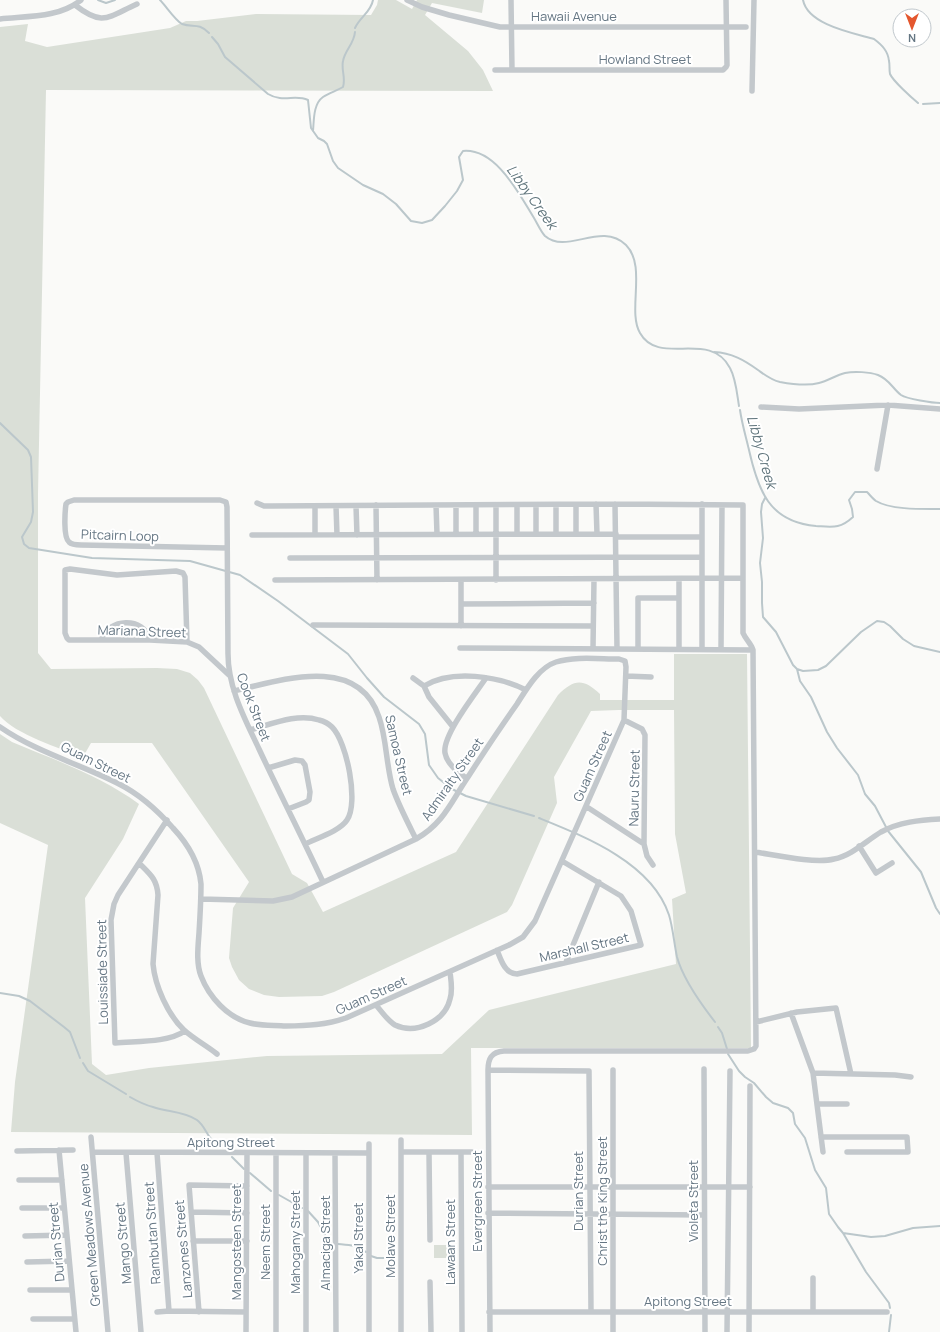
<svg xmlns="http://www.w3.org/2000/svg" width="940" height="1332" font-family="Manrope,sans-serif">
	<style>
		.green { fill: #dadfd7 }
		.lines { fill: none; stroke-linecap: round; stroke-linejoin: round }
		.stream { stroke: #bbc7cb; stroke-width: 2 }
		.street { stroke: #c3c8cc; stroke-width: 5.5 }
		.labels { text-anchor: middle; stroke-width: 4; stroke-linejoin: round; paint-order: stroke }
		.street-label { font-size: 13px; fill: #657683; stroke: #fff }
		.water-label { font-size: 14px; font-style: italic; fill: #60757c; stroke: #fff }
	</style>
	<rect width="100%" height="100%" fill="#fafaf8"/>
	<!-- green -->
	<path class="green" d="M378 0H396L412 9 417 0H484L482 13 432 3 425 15 468 51 483 70 493 91 46 90 38 494V653L51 669 157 668 177 669 190 673 198 680 204 688 292 874 307 883 323 912 456 852 558 695C574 679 583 678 600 694V700H674V654H747L751 1048H471L472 1135 11 1132 15 1082 48 845 0 823V734L12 742C55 760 101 776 139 804L123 839 85 898 92 1064 106 1075 149 1068 267 1056 442 1054 489 1010 676 964 672 899 686 893 675 834 674 710H619L591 711 554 777 557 803 512 905 507 912 334 992 322 996 279 997 264 995 249 989 239 980 232 967 229 958 233 908 249 882 152 743H91L83 757C61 749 15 734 0 716V27L28 24 25 41 47 47 170 28 186 21H197L256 14 371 15 377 5Z
		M434 1245H455V1258H434Z"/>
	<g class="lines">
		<!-- stream -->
		<path class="stream" d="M98 0 106 3 115 0
			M160 0C166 6 175 20 182 24 193 28 198 22 209 33
			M803 0C808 25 853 33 874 39 882 45 888 51 889 61 890 65 889 70 890 74 893 81 912 98 918 103
			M355 28C360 17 371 12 373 0
			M212 37 218 44 225 57 268 94C283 103 295 94 308 100L311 128 318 138 324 141 327 144 333 161 338 168 363 185 383 194 396 204 411 221 422 223 432 220 445 206 457 191 463 180 459 157 463 151C496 148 519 194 534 218 537 223 541 232 545 236 567 255 601 221 626 245 647 266 627 311 640 333 659 367 710 329 730 368 736 379 737 394 739 406
			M923 104 940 103
			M313 131C314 121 313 104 323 97 329 93 336 91 343 87 346 78 341 70 343 61 345 50 354 44 355 32
			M714 352C732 353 744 360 758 370 765 375 771 380 780 382 791 384 808 386 819 383 828 381 836 375 845 373 854 371 870 372 878 375 889 379 893 389 901 395 907 399 933 403 940 403
			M740 410C742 424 746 437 749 450 758 490 769 522 816 526 833 527 840 529 853 517L852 509 849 500 855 492H867C870 495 873 499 876 501 891 510 923 509 940 509
			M0 423 28 450 31 457 33 512 31 522 22 537 24 544 29 548 92 558 190 561 240 575 278 601 348 654 367 678 384 697 419 724 425 734 429 765 438 778 452 789 466 796 534 816
			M765 498 762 504 761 512 763 538 760 563 762 582V603L763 617 776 632 793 665 797 669 803 671 818 670 826 666 861 632 877 621 884 622 890 626 903 639 914 646 940 652
			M797 669 800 681 811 697 827 732 837 748 858 775 865 794 875 806 886 827
			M539 818C586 837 652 863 669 915 673 928 674 943 677 957 683 979 701 1004 715 1022
			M888 831 921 872 936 908 940 914
			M0 993 19 996 30 1001 64 1027 70 1032 80 1058
			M718 1027 722 1033 727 1049
			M728 1054 739 1071 745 1077 754 1083 766 1097 773 1103 788 1108 793 1113 795 1124 805 1138 815 1170 826 1188 829 1214 838 1227 843 1233 866 1272 889 1303 890 1308
			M83 1063 88 1071 126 1094
			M130 1097C137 1101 145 1105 153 1107 167 1112 184 1111 197 1120 205 1126 206 1134 212 1140 218 1146 225 1143 229 1151
			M232 1157 244 1169
			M250 1173 271 1191
			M279 1195 302 1208
			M308 1211 318 1222 328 1241 331 1243
			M843 1233 871 1237 885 1236 913 1228 940 1226
			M338 1244C349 1245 357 1245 366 1252
			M371 1256 377 1258H395
			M889 1332 891 1315"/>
		<!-- street -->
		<path class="street" d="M407 0 422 7 449 15 500 27H746
			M511 0 512 70
			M75 5C103 27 108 17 137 4
			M0 19C27 16 59 18 81 0
			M495 70H723L726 67 727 65 726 0
			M752 91 754 0
			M761 407 799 409 888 405 940 409
			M877 469 888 405
			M257 503 264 506H271L615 504 743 505V633C746 640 751 643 753 650L756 1046 754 1049 748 1051H504C491 1052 488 1059 488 1070L490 1332
			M596 504 597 534
			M615 504 617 648
			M702 504V649
			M376 505 377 580
			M436 505 437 534
			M456 505V534
			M496 505V580
			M517 505V534
			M536 505V534
			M556 505V534
			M576 505V534
			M336 506 337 535
			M356 506 357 535
			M476 534V505
			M252 535 616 534
			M315 535V506
			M616 537H701
			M227 548 81 545C77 545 72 545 69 542 63 537 65 511 66 504L68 502 74 500H220L226 502 227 507 228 654C228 688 245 719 259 749 280 794 302 837 323 882
			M290 558 702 557
			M679 579V649
			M275 580 743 578
			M461 580V626
			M461 604 594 603
			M313 625 593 626
			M101 640C108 618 144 616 150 640
			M187 642 185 577 183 573 176 571 117 575 70 569 65 570V633L67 638 69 640H150L187 642 199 647 229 675
			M460 648 753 650
			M593 648 594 579
			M638 649V598H679
			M721 650 722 505
			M626 676 651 677
			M413 678 424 686 429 697 453 727
			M424 686C452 669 498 676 526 690
			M234 691C281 680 358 654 379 717 387 740 386 766 393 789 399 806 408 823 416 839
			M624 720 642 729 645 735 644 844 647 856 653 865
			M0 727C36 752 80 764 119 784 139 794 158 811 173 828 188 844 199 862 201 884 201 901 200 917 199 933 198 947 196 963 201 976 209 997 228 1018 250 1023 261 1026 274 1025 286 1026 307 1026 326 1025 346 1018L509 945 523 937 535 921 624 720 626 667 625 661 619 659C599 659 575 656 556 662 538 668 526 690 517 704 500 728 484 752 468 777 451 802 444 823 416 839L292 897 273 901 201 899
			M250 730C272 724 297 713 319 720 323 721 329 724 332 727 347 742 359 803 347 820 340 831 317 838 305 844
			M268 768 295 760 302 761 305 765 310 792 309 800 306 802 288 809
			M466 778C458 772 447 764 445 753 442 736 475 694 486 678
			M587 807 644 844
			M167 820 118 895 114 904 111 920 115 1043C137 1041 167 1043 185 1031
			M859 846 876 873 892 863
			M755 852C775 855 815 864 834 859 851 856 866 841 881 832 899 822 920 820 940 819
			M139 863C150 874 157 879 158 895L153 964C155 986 168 1015 184 1030 194 1039 207 1046 217 1054
			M497 950C501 960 505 974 517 974L641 945 631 911 621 896 562 861
			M566 962 599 882
			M376 1005C382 1012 388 1021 395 1025 416 1035 445 1021 450 999 453 990 451 981 450 972
			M791 1013 813 1073 823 1152
			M756 1022 797 1012 836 1008 851 1074
			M704 1069 705 1332
			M488 1070 589 1071 591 1311
			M813 1073 895 1075 911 1077
			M817 1104H847
			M91 1137 108 1332
			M821 1137H907L908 1152H847
			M401 1140V1332
			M59 1150 76 1332
			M17 1151 73 1150
			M93 1152 369 1153
			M401 1152H472
			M429 1152 430 1240
			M461 1152 462 1332
			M126 1153 141 1332
			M157 1153 169 1311
			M276 1153V1332
			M335 1153 336 1332
			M19 1180H62
			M488 1187H750
			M22 1208H64
			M191 1212 247 1213
			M488 1213 704 1215
			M25 1236 67 1235
			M193 1241H247
			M27 1262 69 1261
			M430 1282 431 1332
			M30 1290H72
			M157 1312 169 1311 246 1312
			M199 1312 189 1185 247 1186
			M489 1312H887
			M813 1312V1278
			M33 1319H74
			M246 1332 247 1153
			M306 1332V1153
			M369 1332V1144
			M613 1332V1070
			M727 1332 730 1071
			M749 1332 750 1086"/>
	</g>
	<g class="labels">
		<!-- street labels -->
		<g class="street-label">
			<text x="574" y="21">Hawaii Avenue</text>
			<text x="645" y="64">Howland Street</text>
			<text transform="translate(120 535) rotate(2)" y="5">Pitcairn Loop</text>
			<text transform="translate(142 631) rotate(2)" y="5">Mariana Street</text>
			<text transform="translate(254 707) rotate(69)" y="5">Cook Street</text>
			<text transform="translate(399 755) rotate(77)" y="5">Samoa Street</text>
			<text transform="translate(96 762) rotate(26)" y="5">Guam Street</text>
			<text transform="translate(592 766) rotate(-66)" y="5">Guam Street</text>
			<text transform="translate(452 779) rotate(-55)" y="5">Admiralty Street</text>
			<text transform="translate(634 788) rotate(-89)" y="5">Nauru Street</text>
			<text transform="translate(584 947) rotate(-13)" y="5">Marshall Street</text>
			<text transform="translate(102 972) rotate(-91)" y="5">Louissiade Street</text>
			<text transform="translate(371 995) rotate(-24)" y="5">Guam Street</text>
			<text x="231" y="1147">Apitong Street</text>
			<text transform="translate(578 1191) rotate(-90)" y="5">Durian Street</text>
			<text transform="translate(477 1201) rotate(-90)" y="5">Evergreen Street</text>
			<text transform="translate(602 1201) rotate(-90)" y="5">Christ the King Street</text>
			<text transform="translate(693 1201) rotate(-90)" y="5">Violeta Street</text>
			<text transform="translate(152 1233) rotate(-94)" y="5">Rambutan Street</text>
			<text transform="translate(89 1235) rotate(-95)" y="5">Green Meadows Avenue</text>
			<text transform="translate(390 1236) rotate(-90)" y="5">Molave Street</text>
			<text transform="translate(358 1238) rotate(-90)" y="5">Yakal Street</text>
			<text transform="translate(56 1242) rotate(-95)" y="5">Durian Street</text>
			<text transform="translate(236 1242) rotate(-90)" y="5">Mangosteen Street</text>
			<text transform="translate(265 1242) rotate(-90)" y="5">Neem Street</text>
			<text transform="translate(295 1242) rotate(-90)" y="5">Mahogany Street</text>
			<text transform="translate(450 1242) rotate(-90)" y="5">Lawaan Street</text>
			<text transform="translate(123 1243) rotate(-95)" y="5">Mango Street</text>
			<text transform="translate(325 1243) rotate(-90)" y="5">Almaciga Street</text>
			<text transform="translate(183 1249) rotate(-95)" y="5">Lanzones Street</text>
			<text x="688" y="1306">Apitong Street</text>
		</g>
		<!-- water labels -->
		<g class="water-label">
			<text transform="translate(532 197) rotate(54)" y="5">Libby Creek</text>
			<text transform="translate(762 452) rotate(74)" y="5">Libby Creek</text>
		</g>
	</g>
	<!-- north arrow -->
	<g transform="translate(912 28) rotate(180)"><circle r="19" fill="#ffffff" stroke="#c1c8cd"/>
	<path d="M0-3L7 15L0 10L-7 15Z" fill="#e4572e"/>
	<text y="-6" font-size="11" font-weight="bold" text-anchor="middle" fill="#657683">N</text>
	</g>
</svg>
